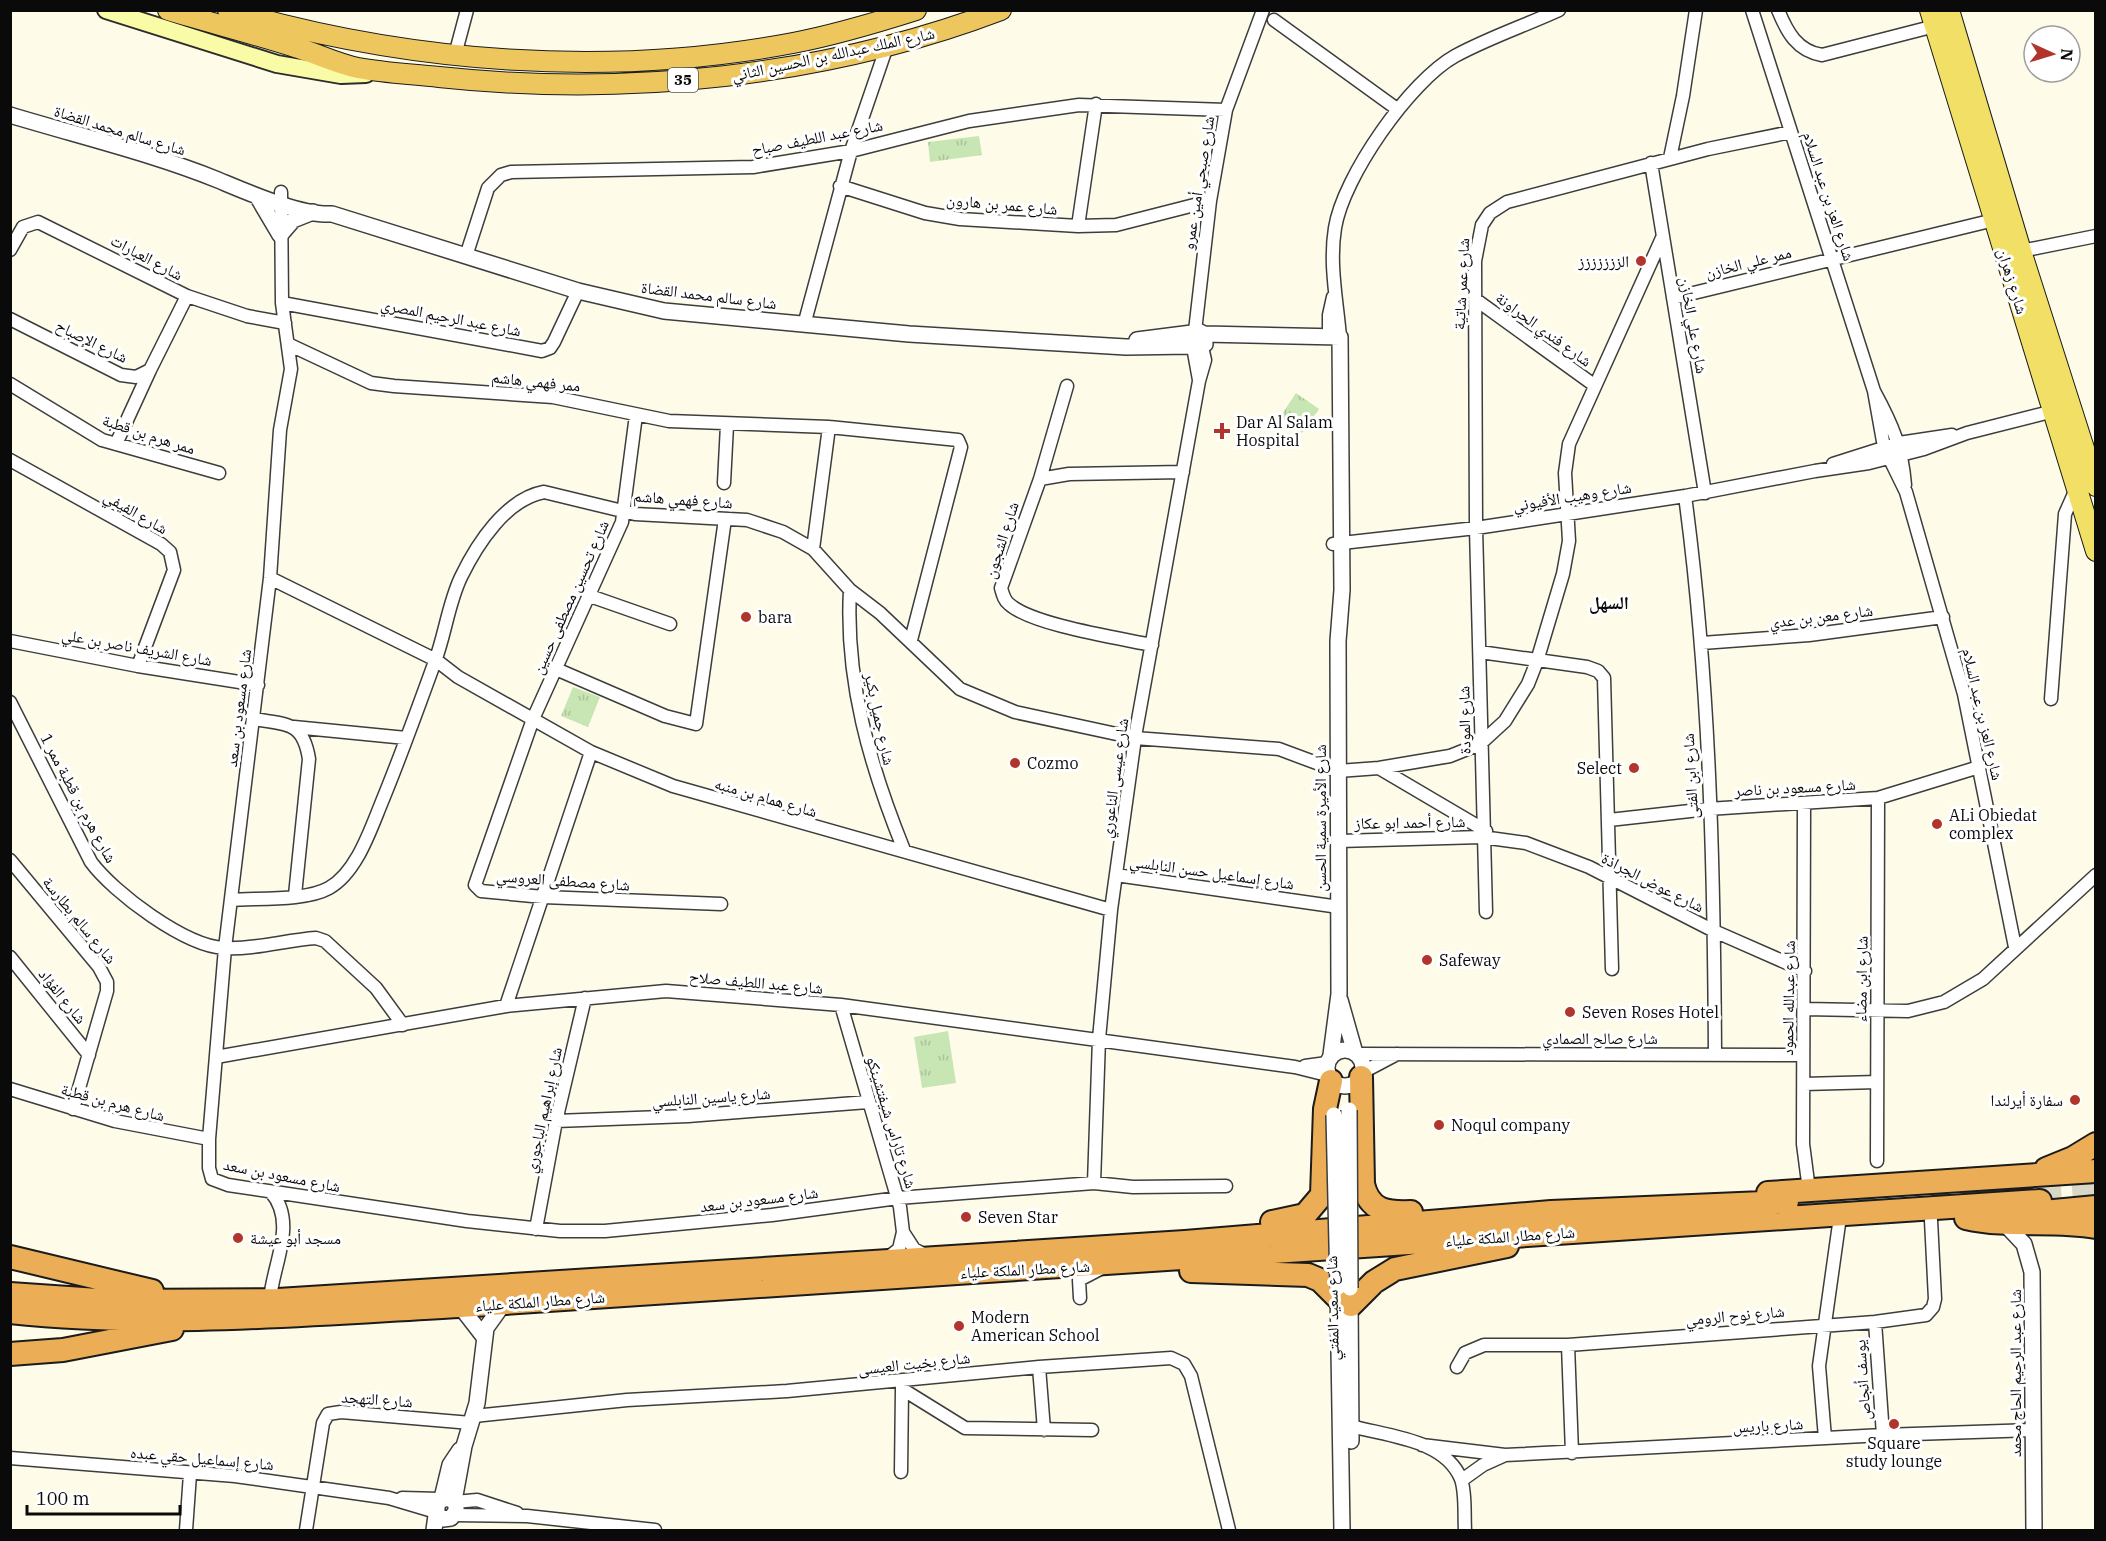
<svg xmlns="http://www.w3.org/2000/svg" width="2106" height="1541" font-family="'IBM Plex Serif','Noto Naskh Arabic',serif">
	<style>
		.grass { fill: url(#grass-tufts) }
		.lines { fill: none; stroke-linecap: round; stroke-linejoin: round }
		.motorway-tunnel { stroke: #d9d8c7; stroke-width: 22; stroke-dasharray: 22 11; stroke-linecap: butt }
		.minor-casing { stroke: #3d3d3d; stroke-width: 15 }
		.tertiary-casing { stroke: #3d3d3d; stroke-width: 18 }
		.secondary-casing { stroke: #2c2c2c; stroke-width: 20 }
		.primary-casing { stroke: #1b1b1b; stroke-width: 22 }
		.trunk-casing { stroke: #1b1b1b; stroke-width: 22 }
		.motorway-casing { stroke: #1b1b1b; stroke-width: 26 }
		.minor { stroke: #fff; stroke-width: 12 }
		.tertiary { stroke: #fff; stroke-width: 15 }
		.secondary { stroke: #fafba6; stroke-width: 16 }
		.primary { stroke: #f1e065; stroke-width: 20 }
		.trunk { stroke: #eec65e; stroke-width: 20 }
		.motorway { stroke: #ecad57; stroke-width: 22 }
		.tertiary-bridge-casing { stroke: #3d3d3d; stroke-width: 18; stroke-linecap: butt }
		.tertiary-bridge { stroke: #fff; stroke-width: 15 }
		.poi-dot { fill: #b1352b; stroke: #fff; stroke-width: 2 }
		.labels { text-anchor: middle; stroke-width: 6; stroke-linejoin: round; paint-order: stroke }
		.shield { fill: #fff; stroke: #545454; stroke-width: 1.5 }
		.shield-label { font-size: 15px; font-weight: bold; fill: #0a0a0a }
		.street-label { font-size: 16px; fill: #0a0a0a; stroke: #fff }
		.poi-label { font-size: 16px; fill: #0a0a0a; stroke: #fff; text-anchor: start }
		.neighbourhood-label { font-size: 18px; font-weight: bold; fill: #0a0a0a; stroke: #fff }
	</style>
	<defs>
		<pattern id="grass-tufts" width="24" height="20" patternUnits="userSpaceOnUse" patternTransform="scale(1.5)"><rect width="24" height="20" fill="#c8e5b4"/><path d="M3 7l-1-3M5 7V3M7 7l1-3M15 17l-1-3M17 17v-4M19 17l1-3" fill="none" stroke="#aac399"/></pattern>
	</defs>
	<rect width="100%" height="100%" fill="#fefce8"/>
	<!-- grass -->
	<path class="grass" d="M979 136 982 155 930 162 928 142Z
		M1296 393 1319 409 1302 433 1280 417Z
		M573 687 600 697 588 727 561 716Z
		M948 1031 956 1083 922 1088 914 1037Z"/>
	<g class="lines">
		<!-- motorway-tunnel -->
		<path class="motorway-tunnel" d="M2039 1189 2096 1185"/>
		<!-- minor casing -->
		<g class="minor-casing">
			<path id="minor" d="M1752 10 1874 391C1892 424 1902 447 1905 485
				M1778 10C1787 32 1797 51 1822 55L1935 26
				M1274 20 1397 109
				M455 55 467 10
				M1670 158 1683 96 1696 10
				M1651 163 1705 493
				M840 186 925 213 960 219 1078 226 1096 104
				M281 192 282 303 291 369 280 430 270 578 225 948 209 1139V1168L212 1179 228 1185 467 1221 560 1231H605L772 1215 898 1198 1094 1183 1133 1187 1226 1186
				M1078 226 1116 225 1210 201
				M10 250 23 227 38 222 187 296 247 316 285 323
				M2021 251 2096 236
				M466 256 488 188 501 175 511 172 753 167 851 151 969 121 1079 105 1226 110
				M1673 298 1994 220
				M1475 299 1594 385
				M282 303 542 351 550 348 554 342 578 291
				M10 319 121 375 136 377 150 370 187 296
				M804 325 851 151 887 46
				M1195 331 1210 201 1226 110 1263 10
				M1329 337V315L1333 297
				M1340 337C1337 301 1329 264 1335 228 1343 177 1410 81 1455 56 1488 38 1524 26 1559 10
				M290 345 371 383 394 386 553 397 669 421 829 427 958 440 961 447 911 640
				M1193 347 1199 380
				M10 384 102 440 219 473
				M1874 391 1884 447 1906 492 1964 694 2015 947
				M636 415 622 522 533 719 475 885 481 891 543 897 721 904
				M116 444 150 370
				M10 460 161 544 170 552 174 570 138 666
				M1833 464 1899 443 1952 435
				M1040 479 1067 386
				M724 483 727 425
				M1685 496C1710 681 1714 869 1715 1055
				M1333 544 1476 528 1685 496 1815 471 1869 463 1924 449 1967 433 2054 411
				M813 549 829 427
				M270 578 436 660 458 677 591 752 673 786 1111 910
				M850 590C845 681 870 766 904 850
				M590 596 670 624
				M10 641 138 666 258 685
				M1702 643 1809 635 1943 617
				M1152 645C1119 638 1032 625 1009 604 1004 600 1003 595 1001 588L1040 479 1069 474 1183 472
				M1480 652 1587 667 1598 671 1604 678 1612 969
				M556 669 665 716 696 724 725 519
				M2051 699 2065 514 2077 487
				M10 702 91 862C114 893 185 946 224 948 254 950 286 940 316 938L325 941 376 988 403 1025
				M254 719C287 725 303 721 309 759L295 895
				M294 727 406 738
				M1379 768 1486 831
				M1804 805 1803 1144 1809 1190
				M1609 820 1708 809 1878 798 1979 767
				M1339 841 1482 837 1526 843 1589 867 1714 931 1805 971
				M10 860 99 967 107 982V991L73 1109
				M1116 875 1339 907
				M231 900C259 898 306 901 329 888 356 873 370 831 381 804 400 758 417 711 434 664 445 636 448 604 461 577 477 544 506 499 544 492L635 514 747 520 783 532 813 549 850 590 880 613 960 689 1015 712 1135 738 1279 749 1338 771 1379 768 1450 756 1480 744 1505 721 1528 684 1537 661 1563 574 1569 541 1565 473 1569 444 1662 238
				M1486 912 1476 528 1475 261 1482 225 1490 213 1507 202 1708 149 1791 132
				M10 957 89 1055
				M841 1005 900 1207 903 1232 899 1249 886 1259
				M506 1006 591 752
				M1805 1009 1908 1011 1944 1002 1983 979 2096 875
				M1357 1054 1803 1055
				M216 1057 506 1006 666 991 841 1005 1295 1067 1327 1075
				M1305 1066 1327 1063
				M1363 1072 1397 1054
				M1804 1084 1877 1082
				M10 1089 115 1121 209 1139
				M556 1121 688 1116 868 1102
				M1877 1161 1878 798
				M1094 1183 1099 1039 1111 910 1136 731 1199 381 1205 360 1202 347
				M536 1229 556 1121 585 998
				M903 1232 914 1249 927 1256
				M1079 1280 1100 1269
				M1079 1280 1080 1298
				M270 1300C272 1266 298 1223 271 1192
				M1875 1322 1883 1435
				M1568 1345 1572 1453
				M1039 1367 1044 1430
				M1457 1367 1465 1353 1484 1345H1568L1875 1322 1926 1315 1933 1307 1935 1299 1931 1220
				M902 1381V1389L965 1428 1092 1430
				M474 1416 627 1400 787 1391 1039 1367 1171 1358 1184 1364 1191 1376 1229 1530
				M1351 1426C1386 1436 1445 1439 1461 1479 1466 1493 1464 1515 1465 1530
				M1825 1438 1819 1366 1839 1224
				M1422 1445 1505 1455 1883 1435 2033 1430
				M10 1458 235 1476 389 1498 436 1512
				M901 1472 902 1389
				M1462 1480 1483 1465 1503 1456
				M402 1498 440 1499
				M455 1502 477 1500 517 1513
				M454 1515 527 1516 655 1530
				M186 1530 190 1474
				M306 1530 323 1423 328 1414 341 1412 471 1423"/>
		</g>
		<!-- tertiary casing -->
		<g class="tertiary-casing">
			<path id="tertiary" d="M10 115C79 136 151 153 218 180 247 192 301 216 332 214L578 291 664 311 909 334 1126 347 1191 346 1199 348 1205 344 1204 334 1198 331 1192 333 1189 339 1191 346
				M257 196 280 235 293 220 313 212
				M1204 334 1340 337 1342 590 1338 641 1339 994 1331 1055
				M1137 340 1192 333
				M1340 1000 1355 1053
				M1327 1068a18 18 0 1 1 36 0a18 18 0 1 1-36 0Z
				M2006 1225 2024 1244 2032 1272 2034 1530
				M1338 1290 1342 1530
				M1350 1297 1351 1441
				M460 1306 484 1337
				M442 1498 450 1465 460 1450
				M454 1501 464 1446 477 1403 486 1328 504 1303
				M434 1530 438 1501 448 1498 456 1503V1511L451 1518 443 1519 437 1514"/>
		</g>
		<!-- secondary casing -->
		<g class="secondary-casing">
			<path id="secondary" d="M106 10 277 64 341 75 366 74"/>
		</g>
		<!-- primary casing -->
		<g class="primary-casing">
			<path id="primary" d="M1930 10 2096 551
				M1949 10 2021 251 2096 486"/>
		</g>
		<!-- trunk casing -->
		<g class="trunk-casing">
			<path id="trunk" d="M168 10C211 23 255 34 298 48 318 54 338 64 358 68 385 73 413 74 439 77 626 97 825 77 1001 10
				M228 10C409 63 607 78 793 43 835 35 875 23 916 10"/>
		</g>
		<!-- motorway casing -->
		<g class="motorway-casing">
			<path id="motorway" d="M1361 1077 1363 1184C1369 1211 1387 1213 1411 1212
				M2046 1169 2073 1158 2096 1144
				M1768 1193 2096 1171
				M2022 1214 2096 1207
				M1966 1218C2009 1228 2053 1219 2096 1227
				M1272 1222 1305 1215 1322 1195 1325 1109 1331 1081
				M10 1257 152 1291
				M1191 1271 1308 1275 1320 1280 1338 1298
				M10 1294 112 1301 278 1300 1185 1242 1551 1212 1787 1202
				M1351 1305 1374 1282 1395 1269 1507 1246
				M10 1312C160 1328 310 1314 460 1306L2040 1201
				M10 1354 63 1350 172 1329"/>
		</g>
		<!-- minor -->
		<use href="#minor" class="minor"/>
		<!-- tertiary -->
		<use href="#tertiary" class="tertiary"/>
		<!-- secondary -->
		<use href="#secondary" class="secondary"/>
		<!-- primary -->
		<use href="#primary" class="primary"/>
		<!-- trunk -->
		<use href="#trunk" class="trunk"/>
		<!-- motorway -->
		<use href="#motorway" class="motorway"/>
		<!-- tertiary-bridge casing -->
		<g class="tertiary-bridge-casing">
			<path id="tertiary-bridge" d="M1349 1110 1350 1288
				M1334 1115 1338 1287"/>
		</g>
		<!-- tertiary-bridge -->
		<use href="#tertiary-bridge" class="tertiary-bridge"/>
	</g>
	<!-- markers -->
	<g class="poi-dot">
		<circle cx="1641" cy="261" r="6"/>
		<path d="M1219 422h6v6h6v6h-6v6h-6v-6h-6v-6h6z"/>
		<circle cx="746" cy="617" r="6"/>
		<circle cx="1015" cy="763" r="6"/>
		<circle cx="1634" cy="768" r="6"/>
		<circle cx="1937" cy="824" r="6"/>
		<circle cx="1427" cy="960" r="6"/>
		<circle cx="1570" cy="1012" r="6"/>
		<circle cx="2075" cy="1100" r="6"/>
		<circle cx="1439" cy="1125" r="6"/>
		<circle cx="966" cy="1217" r="6"/>
		<circle cx="238" cy="1238" r="6"/>
		<circle cx="959" cy="1326" r="6"/>
		<circle cx="1894" cy="1424" r="6"/>
	</g>
	<g class="labels">
		<!-- shield labels -->
		<rect class="shield" x="668" y="68" width="30" height="24" rx="4.5"/>
		<g class="shield-label">
			<text x="683" y="85">35</text>
		</g>
		<!-- street labels -->
		<g class="street-label">
			<text transform="translate(833 54) rotate(-12)" y="6">شارع الملك عبدالله بن الحسين الثاني</text>
			<text transform="translate(120 130) rotate(17)" y="6">شارع سالم محمد القضاة</text>
			<text transform="translate(817 137) rotate(-11)" y="6">شارع عبد اللطيف صباح</text>
			<text transform="translate(1198 183) rotate(-81)" y="6">شارع صبحي أمين عمرو</text>
			<text transform="translate(1829 196) rotate(72)" y="6">شارع العز بن عبد السلام</text>
			<text transform="translate(1002 204) rotate(5)" y="6">شارع عمر بن هارون</text>
			<text transform="translate(147 257) rotate(28)" y="6">شارع العبارات</text>
			<text transform="translate(1748 262) rotate(-14)" y="6">ممر علي الخازن</text>
			<text transform="translate(2013 281) rotate(73)" y="6">شارع زهران</text>
			<text transform="translate(1461 284) rotate(-87)" y="6">شارع عمر شاتية</text>
			<text transform="translate(709 295) rotate(7)" y="6">شارع سالم محمد القضاة</text>
			<text transform="translate(451 317) rotate(11)" y="6">شارع عبد الرحيم المصري</text>
			<text transform="translate(1694 325) rotate(80)" y="6">شارع علي الخازن</text>
			<text transform="translate(1544 329) rotate(36)" y="6">شارع فندي الحراونة</text>
			<text transform="translate(92 341) rotate(26)" y="6">شارع الإصباح</text>
			<text transform="translate(536 381) rotate(6)" y="6">ممر فهمي هاشم</text>
			<text transform="translate(149 434) rotate(18)" y="6">ممر هرم بن قطبة</text>
			<text transform="translate(1572 496) rotate(-9)" y="6">شارع وهيب الأفيوني</text>
			<text transform="translate(683 499) rotate(4)" y="6">شارع فهمي هاشم</text>
			<text transform="translate(136 512) rotate(30)" y="6">شارع الفيفي</text>
			<text transform="translate(1001 540) rotate(-72)" y="6">شارع الشجون</text>
			<text transform="translate(570 597) rotate(-66)" y="6">شارع تحسين مصطفى حسين</text>
			<text transform="translate(1821 616) rotate(-7)" y="6">شارع معن بن عدي</text>
			<text transform="translate(137 647) rotate(10)" y="6">شارع الشريف ناصر بن علي</text>
			<text transform="translate(238 708) rotate(-83)" y="6">شارع مسعود بن سعد</text>
			<text transform="translate(1983 714) rotate(77)" y="6">شارع العز بن عبد السلام</text>
			<text transform="translate(880 719) rotate(78)" y="6">شارع جميل بكير</text>
			<text transform="translate(1464 720) rotate(-91)" y="6">شارع المودة</text>
			<text transform="translate(1690 776) rotate(-93)" y="6">شارع ابن الفتى</text>
			<text transform="translate(1114 778) rotate(-82)" y="6">شارع عيسى الناعوري</text>
			<text transform="translate(1795 787) rotate(-3)" y="6">شارع مسعود بن ناصر</text>
			<text transform="translate(766 797) rotate(16)" y="6">شارع همام بن منبه</text>
			<text transform="translate(79 798) rotate(62)" y="6">شارع هرم بن قطبة ممر 1</text>
			<text transform="translate(1320 818) rotate(-90)" y="6">شارع الأميرة سمية الحسن</text>
			<text transform="translate(1410 822) rotate(-1)" y="6">شارع أحمد ابو عكاز</text>
			<text transform="translate(1212 872) rotate(8)" y="6">شارع إسماعيل حسن النابلسي</text>
			<text transform="translate(563 880) rotate(4)" y="6">شارع مصطفى العروسي</text>
			<text transform="translate(1653 882) rotate(27)" y="6">شارع عوض الجراذة</text>
			<text transform="translate(80 920) rotate(51)" y="6">شارع سالم بطارسة</text>
			<text transform="translate(1861 979) rotate(-89)" y="6">شارع ابن مضاء</text>
			<text transform="translate(756 982) rotate(5)" y="6">شارع عبد اللطيف صلاح</text>
			<text transform="translate(63 996) rotate(51)" y="6">شارع الفؤاد</text>
			<text transform="translate(1788 998) rotate(-89)" y="6">شارع عبدالله الحمود</text>
			<text x="1600" y="1044">شارع صالح الصمادي</text>
			<text transform="translate(711 1097) rotate(-4)" y="6">شارع ياسين النابلسي</text>
			<text transform="translate(113 1102) rotate(15)" y="6">شارع هرم بن قطبة</text>
			<text transform="translate(543 1110) rotate(-78)" y="6">شارع إبراهيم الباجوري</text>
			<text transform="translate(892 1122) rotate(73)" y="6">شارع تاراس شيفتشينكو</text>
			<text transform="translate(282 1175) rotate(11)" y="6">شارع مسعود بن سعد</text>
			<text transform="translate(759 1199) rotate(-7)" y="6">شارع مسعود بن سعد</text>
			<text transform="translate(1510 1236) rotate(-4)" y="6">شارع مطار الملكة علياء</text>
			<text transform="translate(1025 1269) rotate(-3)" y="6">شارع مطار الملكة علياء</text>
			<text transform="translate(540 1301) rotate(-4)" y="6">شارع مطار الملكة علياء</text>
			<text transform="translate(1332 1308) rotate(-91)" y="6">شارع سعيد المفتي</text>
			<text transform="translate(1735 1315) rotate(-5)" y="6">شارع نوح الرومي</text>
			<text transform="translate(914 1363) rotate(-6)" y="6">شارع بخيت العيسى</text>
			<text transform="translate(2015 1373) rotate(-90)" y="6">شارع عبد الرحيم الحاج محمد</text>
			<text transform="translate(1862 1380) rotate(-94)" y="6">يوسف أنجاص</text>
			<text transform="translate(377 1399) rotate(4)" y="6">شارع التهجد</text>
			<text transform="translate(1768 1425) rotate(-3)" y="6">شارع باريس</text>
			<text transform="translate(202 1458) rotate(5)" y="6">شارع إسماعيل حقي عبده</text>
		</g>
		<!-- poi labels -->
		<g class="poi-label">
			<text x="1629" y="267" text-anchor="end">الززززززز</text>
			<text x="1236" y="428">Dar Al Salam<tspan x="1236" dy="18">Hospital</tspan></text>
			<text x="758" y="623">bara</text>
			<text x="1027" y="769">Cozmo</text>
			<text x="1622" y="774" text-anchor="end">Select</text>
			<text x="1949" y="821">ALi Obiedat<tspan x="1949" dy="18">complex</tspan></text>
			<text x="1439" y="966">Safeway</text>
			<text x="1582" y="1018">Seven Roses Hotel</text>
			<text x="2063" y="1106" text-anchor="end">سفارة أيرلندا</text>
			<text x="1451" y="1131">Noqul company</text>
			<text x="978" y="1223">Seven Star</text>
			<text x="250" y="1244">مسجد أبو عيشة</text>
			<text x="971" y="1323">Modern<tspan x="971" dy="18">American School</tspan></text>
			<text x="1894" y="1449" text-anchor="middle">Square<tspan x="1894" dy="18">study lounge</tspan></text>
		</g>
		<!-- neighbourhood labels -->
		<g class="neighbourhood-label">
			<text x="1609" y="609">السهل</text>
		</g>
	</g>
	<!-- border -->
	<rect width="2106" height="1541" fill="none" stroke="#0a0a0a" stroke-width="24"/>
	<!-- north arrow -->
	<g transform="translate(2052 54) rotate(94)"><circle r="28" fill="#ffffff" stroke="#9d9d9d" stroke-width="1.5"/>
	<path d="M0-4.5L10 22L0 15L-10 22Z" fill="#b1352b"/>
	<text y="-9" font-size="16" font-weight="bold" text-anchor="middle" fill="#0a0a0a">N</text>
	</g>
	<!-- scale -->
	<path d="M27 1505v9h153v-9" fill="none" stroke="#0a0a0a" stroke-width="3"/>
	<text x="36" y="1505" font-size="18" fill="#0a0a0a" stroke="#ffffff" stroke-width="4.5" paint-order="stroke">100 m</text>
</svg>
